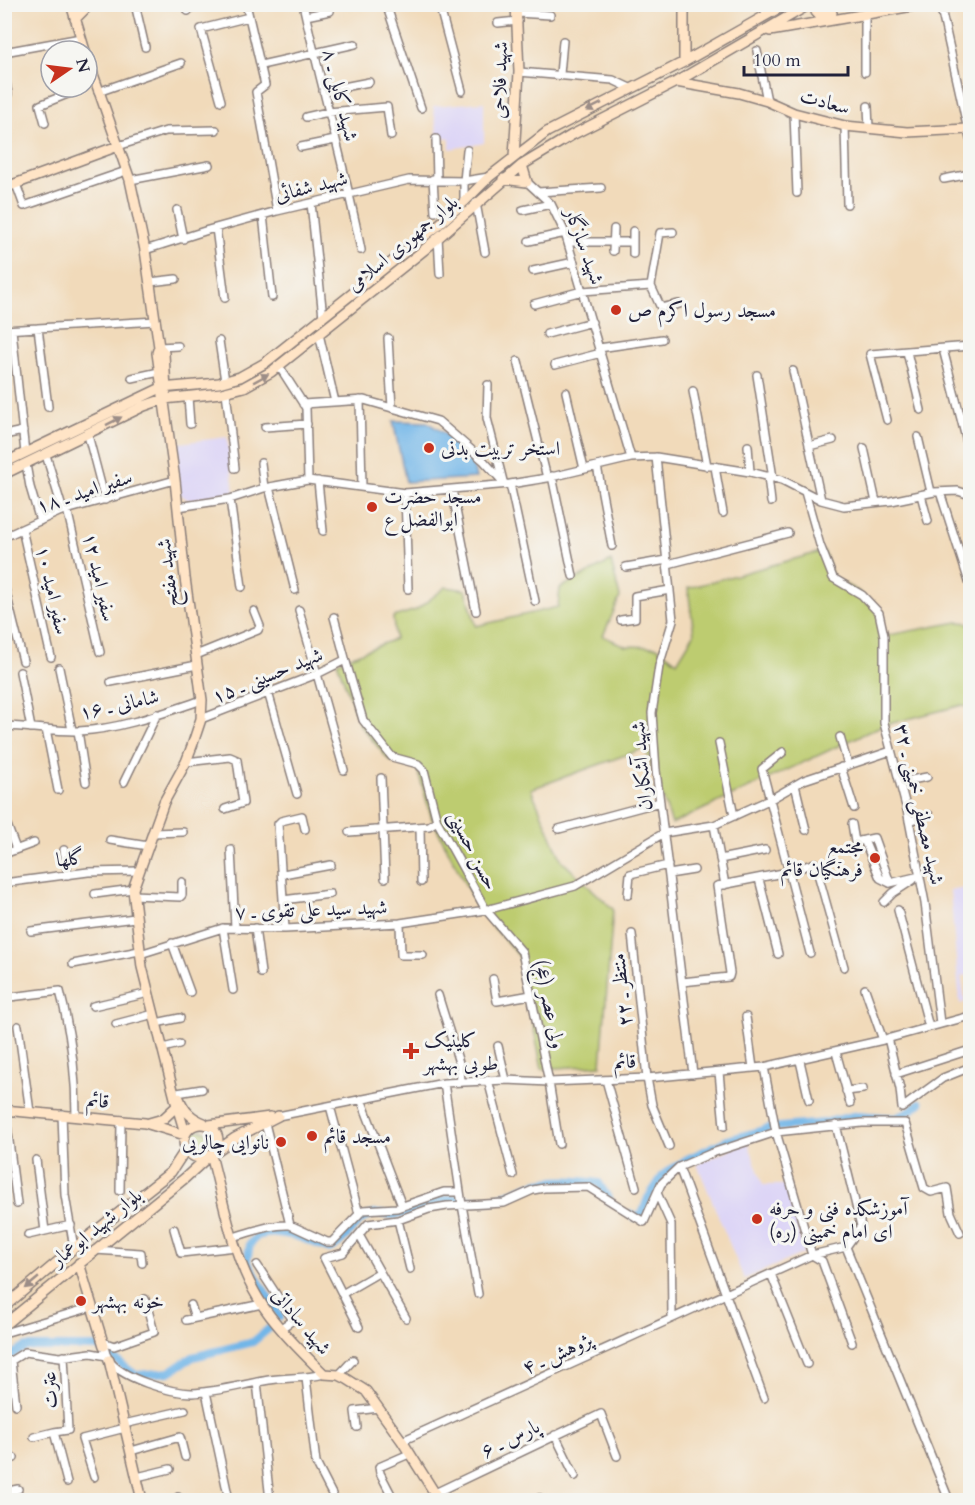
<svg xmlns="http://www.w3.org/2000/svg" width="975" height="1505" font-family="Cardo,Amiri,serif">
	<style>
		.built { fill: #ddd5f6 }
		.green { fill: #bdcc6f; stroke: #707755; stroke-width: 1.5 }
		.water { fill: #72b6e8; stroke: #4a6c92; stroke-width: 1.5 }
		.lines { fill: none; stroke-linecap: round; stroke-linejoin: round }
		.canal { stroke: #72b6e8; stroke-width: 8 }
		.street-casing { stroke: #8a7e7a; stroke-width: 10 }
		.secondary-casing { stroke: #8a7e7a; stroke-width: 12 }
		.street { stroke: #fff; stroke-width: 7 }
		.secondary { stroke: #ffe4c6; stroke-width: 9 }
		.oneway { fill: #9c8d87 }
		.poi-dot { fill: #c8321e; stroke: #f6f6f2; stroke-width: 2 }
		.labels { text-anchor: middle; stroke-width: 6; stroke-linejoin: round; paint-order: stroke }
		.street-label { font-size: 20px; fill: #22223b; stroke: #f6f6f2 }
		.poi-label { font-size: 20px; fill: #22223b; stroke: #f6f6f2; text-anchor: start }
	</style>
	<rect width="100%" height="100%" fill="#f6f6f2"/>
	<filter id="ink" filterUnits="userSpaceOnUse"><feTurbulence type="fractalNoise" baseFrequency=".0167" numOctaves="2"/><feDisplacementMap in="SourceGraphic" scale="12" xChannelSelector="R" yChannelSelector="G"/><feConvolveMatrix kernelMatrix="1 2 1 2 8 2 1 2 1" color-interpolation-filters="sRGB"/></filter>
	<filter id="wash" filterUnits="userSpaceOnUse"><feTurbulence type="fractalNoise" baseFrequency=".008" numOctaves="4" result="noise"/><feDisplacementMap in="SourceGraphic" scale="24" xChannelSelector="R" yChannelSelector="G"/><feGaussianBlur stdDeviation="1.35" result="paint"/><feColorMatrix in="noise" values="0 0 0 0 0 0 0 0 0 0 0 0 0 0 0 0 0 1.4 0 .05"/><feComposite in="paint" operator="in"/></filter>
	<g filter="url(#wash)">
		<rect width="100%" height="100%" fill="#f1daba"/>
		<!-- built -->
		<path class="built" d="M484 102V143L450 149V138L438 137 433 106Z
			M227 437 234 492 188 500 180 494 173 444Z
			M970 887V975L961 976 965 1002 960 1004 950 891Z
			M748 1142 763 1185H786L804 1253 744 1279 697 1164Z"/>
		<!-- green -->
		<path class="green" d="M824 551 833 578 858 591 879 613 884 636 958 622 970 623V709L962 705 881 726 672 824 645 748 531 789 562 861 613 909 601 1065 542 1069 519 956 479 911 432 819 417 768 389 760 360 725 337 662 395 639 393 617 416 610 446 587 466 590 476 626 558 607 560 588 611 561 620 597 603 636 625 646 657 647 677 662 694 634 688 588Z
			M189 1141a11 11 0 1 1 22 0a11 11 0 1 1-22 0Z"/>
		<!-- water -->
		<path class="water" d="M393 421 427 422 445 434 472 462 476 478 406 482Z"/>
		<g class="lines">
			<!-- canal -->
			<path class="canal" d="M631 1214 634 1217 642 1214 648 1198 664 1174 687 1159 727 1140 770 1128 824 1123 857 1115 896 1118 911 1110 920 1103
				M280 1317 247 1261 250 1244 257 1236C282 1228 306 1239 329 1249 346 1243 353 1221 371 1215 379 1212 390 1216 398 1215 415 1212 430 1202 446 1199 461 1197 477 1202 492 1200 507 1197 517 1189 531 1185 551 1179 578 1180 599 1183L610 1201
				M4 1359 26 1347H98L136 1375 169 1372 193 1357 253 1342 272 1326"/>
		</g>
	</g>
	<g filter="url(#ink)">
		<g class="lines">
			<!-- street casing -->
			<g class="street-casing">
				<path id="street" d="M135 4 145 47
					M187 4 188 11
					M246 4 265 85 256 92 277 211
					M303 4C321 87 345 167 361 250
					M386 4 421 108
					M439 4 462 91
					M763 4 767 15
					M940 4 970 139
					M517 13 550 15
					M865 14V72
					M306 16 330 11
					M498 23 518 21
					M757 51 767 101
					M4 52 81 38
					M261 65 355 44
					M4 71 8 94
					M519 72 613 80 630 88
					M560 74 563 41
					M323 91 369 82
					M98 92 181 63
					M221 101 201 29 249 17
					M868 106 869 129
					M794 113 797 193
					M306 117 328 112 387 107 391 136
					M45 123 40 105 85 87
					M845 126 847 204
					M436 139 437 180
					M118 146 166 131 216 130
					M301 147 335 140
					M433 179 435 212
					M944 179 970 174
					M130 180 209 165
					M527 182 551 204 565 233 631 458
					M16 184 24 206 126 171
					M538 192 601 188
					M464 202V181L467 150
					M311 203 323 317
					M476 203 485 252
					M177 210 183 239
					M523 210 551 204
					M263 215 272 297
					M216 228 225 298
					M968 230 970 229
					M438 237 440 274
					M529 241 565 233
					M568 242H633
					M145 250 208 230 277 211 409 180 464 181 489 177
					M613 251 614 229
					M633 254V231
					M533 271 574 262
					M150 282 176 279
					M651 286 661 308 679 304
					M534 304 582 291 651 286 660 233 673 232
					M38 328 48 407
					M4 330 156 321
					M12 330 25 453
					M319 334 335 402
					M547 334 592 322
					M388 338 392 408
					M219 341 225 381
					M159 347 178 346
					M599 348 662 339
					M943 349 970 454
					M907 352 921 410
					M518 361 547 478
					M555 365 601 353
					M279 366 306 408 308 480
					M793 371 821 500
					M757 375 773 478
					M132 378 159 372
					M488 385 487 418 503 481
					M693 391 707 466
					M226 392 235 468
					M566 392 584 469
					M188 397 190 424
					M360 400 362 487
					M303 404 364 400 438 421 483 460 504 483
					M887 420 870 354 970 346
					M265 427 307 424
					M4 435 23 431
					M88 435 105 500
					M918 437 931 492
					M748 446 750 472
					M809 446 833 440
					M864 448 876 502
					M46 455 63 511
					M656 457 673 620 659 666 652 713 656 770 693 1074
					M261 463 264 488
					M26 464 30 487 40 521
					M597 466 612 546
					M715 467 723 513
					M552 476 573 576
					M768 476 771 502
					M318 481 323 531
					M510 484 535 601
					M269 487 295 590
					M452 490 476 611
					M805 492 820 545 833 578 862 595 879 613 884 636V723L907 810 925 903 940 1023
					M940 492 970 585
					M405 493 408 589
					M921 495 928 521
					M230 499 242 587
					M178 507 230 499 264 488 308 480 405 493 510 484 547 478 631 458 656 457 750 472 782 480 821 500 844 506 891 501 934 492 958 491 970 495
					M67 509 100 652
					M22 529 51 657
					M4 537 59 512 175 480
					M668 564 788 533
					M626 567 667 560
					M4 585 23 661
					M299 610 344 770
					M334 617 346 662
					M621 620 635 618V596L670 590
					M196 655 258 630 260 626 254 611
					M59 668 72 730
					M20 672 31 728
					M111 682 197 665
					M268 692 297 794
					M201 719 317 674 343 661 346 662 363 720 392 757 418 764 424 770 437 821 486 910 522 952 549 1082 559 1144
					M4 726C29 726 55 732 79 731 121 729 163 713 202 700
					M46 729 58 790
					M78 731 86 782
					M840 737 848 765
					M719 743 734 816
					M783 752 762 769 810 953
					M186 762 230 757 237 760 243 803 225 809
					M841 767 854 808
					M381 778 385 878
					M124 782 157 714
					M900 782 927 777
					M795 785 806 830
					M4 817 16 849
					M909 821 929 815
					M852 824 855 842 874 838 890 883 920 876
					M714 825 725 885
					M420 827 421 882
					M559 829 660 802
					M349 832 429 826 437 821
					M152 833 183 832
					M110 840 148 846
					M864 840 880 878 890 883
					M64 850 68 875
					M231 850 235 927
					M4 854 34 843
					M720 859 765 850
					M283 874 331 865
					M669 874 694 870
					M759 879 778 954
					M4 883 88 872 139 871
					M95 894 133 889
					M133 895 180 897 182 895V882
					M628 895 630 874 668 865
					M283 900 330 894
					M884 902 893 893 913 880
					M898 910 929 1027
					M400 923 401 955H423
					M223 928 233 990
					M255 928 261 973
					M285 929 278 824 281 821 302 816 305 829
					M31 931 135 918
					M632 934 647 1078 652 1105 669 1146
					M172 943 190 992
					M140 954 223 928 285 929 400 923 486 910 575 886 664 833 714 825 771 799 804 780 891 751
					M73 964 139 951
					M493 979 497 1001 531 995
					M682 982 729 977 730 973 717 886 788 872 815 863 844 967
					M865 989 883 1040
					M438 995 460 1066 461 1082
					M10 997 60 991C71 1034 76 1071 76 1115
					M93 1006 149 993
					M746 1017 753 1068
					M156 1023 180 1018
					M116 1024 154 1014
					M18 1026 30 1112
					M888 1038 900 1089 902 1108 943 1078 968 1068
					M498 1046 506 1080
					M163 1048 179 1044
					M836 1052 850 1103
					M800 1061 809 1100
					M764 1067 776 1132 812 1255 822 1261 852 1343
					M719 1072 724 1126
					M896 1074 970 1050
					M488 1080 513 1175
					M606 1080 636 1187
					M444 1083 462 1205 478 1294
					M846 1091 863 1089
					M177 1093 202 1089
					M361 1099 402 1206
					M330 1106 359 1214
					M5 1110 17 1204
					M62 1114 65 1195 74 1248
					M278 1116 444 1083 506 1080 549 1082 647 1078 764 1067 883 1040 970 1016
					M265 1123 290 1225
					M36 1160 45 1231
					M679 1167 764 1398
					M120 1191 121 1120
					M657 1193 671 1224 672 1318
					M398 1220 410 1269
					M174 1229 181 1253 236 1247
					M28 1235 71 1225
					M359 1235 406 1318
					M233 1237C252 1232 270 1224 290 1225L327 1242H332L363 1210 397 1208 444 1192H460
					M846 1247 949 1500
					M95 1250 141 1253 142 1263
					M257 1265 293 1320 281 1328
					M771 1274 807 1364
					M342 1294 380 1272
					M191 1305 195 1318
					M186 1320 262 1304
					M359 1327 324 1258 343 1253 368 1224 398 1220 429 1209 447 1206 504 1203 533 1190 544 1188 588 1187 644 1222 661 1184 679 1167 712 1153 776 1132 862 1123H905L924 1188 931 1192 947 1188 951 1213 960 1233
					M4 1333 92 1307
					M103 1342 114 1346 154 1332 145 1299
					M104 1346C105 1350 106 1356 108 1359 120 1378 171 1393 192 1393 218 1392 244 1384 269 1380 288 1377 304 1379 324 1374
					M64 1356 68 1430 54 1432 67 1482
					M11 1361 16 1405
					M4 1365 25 1352 60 1357 91 1353 107 1356
					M339 1375 353 1360
					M306 1378 316 1463 335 1500
					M257 1382 270 1500
					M206 1392 229 1500
					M124 1424 185 1410
					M357 1427 355 1411 378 1408
					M555 1435 575 1476
					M34 1437 54 1432
					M402 1441 812 1255 846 1247 861 1226 836 1125
					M131 1451 180 1437 185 1457
					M4 1460 14 1458
					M94 1477 82 1439 125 1428
					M137 1477 170 1469
					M4 1492 18 1489
					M435 1493 601 1414 617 1456
					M178 1497 179 1500
					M394 1500 380 1473 379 1467 409 1454
					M535 1500 540 1498"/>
			</g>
			<!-- secondary casing -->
			<g class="secondary-casing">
				<path id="secondary" d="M71 4 85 51
					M684 4V62
					M817 4 816 12 819 15 832 13
					M75 19 90 4
					M770 31 924 4
					M87 57 130 180 145 250 159 347 157 353 175 480 185 578 202 700 201 719 192 746 186 762 164 802 133 889 142 967 177 1106 185 1133
					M676 82 739 93 767 101 794 113 845 126 907 132 968 129
					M514 157 519 72 516 4
					M503 179 527 182 522 165
					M4 188 118 146
					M159 347 164 353 166 391
					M4 463 161 388 219 383 240 377 265 363 436 227 464 202 489 177 547 132 684 62 786 4
					M4 474 144 406 164 399 221 393 244 387 271 372 424 250 522 165 572 135 676 82 810 4
					M179 1098C184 1111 191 1118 204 1123
					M4 1110 145 1123 185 1135
					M149 1123 163 1119 177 1106
					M184 1141a17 17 0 1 1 34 0a17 17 0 1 1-34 0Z
					M209 1125 270 1117
					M215 1152 235 1138 278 1116
					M211 1155C224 1203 232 1255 258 1298 273 1324 303 1353 324 1374L339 1375 347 1379 366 1391 402 1441 439 1500
					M79 1263 104 1346
					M4 1307 74 1248 171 1172 186 1149
					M4 1325 185 1178 209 1156
					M109 1360 142 1500"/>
			</g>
			<!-- street -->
			<use href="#street" class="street"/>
			<!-- secondary -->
			<use href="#secondary" class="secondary"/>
		</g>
		<!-- one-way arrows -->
		<defs><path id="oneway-solid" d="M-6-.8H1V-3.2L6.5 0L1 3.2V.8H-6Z" transform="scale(1.5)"/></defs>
		<g class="oneway">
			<use href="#oneway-solid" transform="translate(594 107) rotate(153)"/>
			<use href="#oneway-solid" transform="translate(261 378) rotate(-29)"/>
			<use href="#oneway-solid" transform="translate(114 421) rotate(-27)"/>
			<use href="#oneway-solid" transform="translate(32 1283) rotate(140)"/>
		</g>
	</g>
	<!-- markers -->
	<g class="poi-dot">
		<circle cx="616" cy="310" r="6"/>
		<circle cx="429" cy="448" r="6"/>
		<circle cx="372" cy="507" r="6"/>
		<circle cx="875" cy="858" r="6"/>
		<path d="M408 1042h6v6h6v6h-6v6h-6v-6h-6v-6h6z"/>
		<circle cx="312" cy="1136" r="6"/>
		<circle cx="281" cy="1142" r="6"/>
		<circle cx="757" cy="1219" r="6"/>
		<circle cx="81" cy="1301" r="6"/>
	</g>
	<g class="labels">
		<!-- street labels -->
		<g class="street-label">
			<text transform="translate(499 80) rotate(-88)" y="7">شهید فلاحی</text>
			<text transform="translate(341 95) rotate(76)" y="7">شهید کابلی ـ ۸</text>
			<text transform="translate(825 101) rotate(15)" y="7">سعادت</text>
			<text transform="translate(311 186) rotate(-14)" y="7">شهید شفائی</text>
			<text transform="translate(402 243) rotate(-40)" y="7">بلوار جمهوری اسلامی</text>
			<text transform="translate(585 246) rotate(70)" y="7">شهید سازگار</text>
			<text transform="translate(84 491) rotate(-18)" y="7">سفیر امید ـ ۱۸</text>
			<text transform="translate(167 573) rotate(-97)" y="7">شهید مفتح</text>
			<text transform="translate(100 577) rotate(77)" y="7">سفیر امید ۱۲</text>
			<text transform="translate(53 590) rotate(77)" y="7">سفیر امید ۱۰</text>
			<text transform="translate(267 675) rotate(-22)" y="7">شهید حسینی ـ ۱۵</text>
			<text transform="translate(119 704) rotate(-12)" y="7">شامانی ـ ۱۶</text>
			<text transform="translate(641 766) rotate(-95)" y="7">شهید آشکاران</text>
			<text transform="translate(920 804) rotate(77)" y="7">شهید مصطفی خمینی ـ ۳۲</text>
			<text transform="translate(474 850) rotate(63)" y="7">حسن حسینی</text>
			<text transform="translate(70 858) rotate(-6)" y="7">گلها</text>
			<text transform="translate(311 909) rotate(-2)" y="7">شهید سید علی تقوی ـ ۷</text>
			<text transform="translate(621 990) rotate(-96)" y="7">منتظر ـ ۲۲</text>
			<text transform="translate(550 1004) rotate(78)" y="7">ولی عصر (عج)</text>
			<text transform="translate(625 1061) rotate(-2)" y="7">قائم</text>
			<text transform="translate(98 1100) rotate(7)" y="7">قائم</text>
			<text transform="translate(96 1227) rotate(-39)" y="7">بلوار شهید ابوعمار</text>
			<text transform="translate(302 1321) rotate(50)" y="7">شهید ساداتی</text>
			<text transform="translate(557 1353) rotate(-24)" y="7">پژوهش ـ ۴</text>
			<text transform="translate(49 1390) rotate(-93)" y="7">عترت</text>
			<text transform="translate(510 1438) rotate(-26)" y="7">پارس ـ ۶</text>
		</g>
		<!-- poi labels -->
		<g class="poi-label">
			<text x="628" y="317">مسجد رسول اکرم ص</text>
			<text x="441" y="455">استخر تربیت بدنی</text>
			<text x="384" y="503">مسجد حضرت<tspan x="384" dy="23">ابوالفضل ع</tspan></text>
			<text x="863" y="853" text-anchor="end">مجتمع<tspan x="863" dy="23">فرهنگیان قائم</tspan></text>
			<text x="424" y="1047">کلینیک<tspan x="424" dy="23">طوبی بهشهر</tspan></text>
			<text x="324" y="1143">مسجد قائم</text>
			<text x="269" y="1149" text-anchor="end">نانوایی چالویی</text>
			<text x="769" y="1215">آموزشکده فنی و حرفه<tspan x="769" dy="23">ای امام خمینی (ره)</tspan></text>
			<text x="93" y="1308">خونه بهشهر</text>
		</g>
	</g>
	<!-- margin -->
	<rect width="975" height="1505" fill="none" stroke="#f6f6f2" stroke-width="24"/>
	<!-- north arrow -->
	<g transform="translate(69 69) rotate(76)"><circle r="28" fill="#f6f6f2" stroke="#a1a1a9" stroke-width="1.5"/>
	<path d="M0-4.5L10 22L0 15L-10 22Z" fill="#c8321e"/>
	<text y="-9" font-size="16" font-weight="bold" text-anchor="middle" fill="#22223b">N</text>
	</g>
	<!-- scale -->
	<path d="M744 66v9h104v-9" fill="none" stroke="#22223b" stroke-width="3"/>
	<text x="753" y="66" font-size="18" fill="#22223b" stroke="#f6f6f2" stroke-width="4.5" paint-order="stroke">100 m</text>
</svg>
